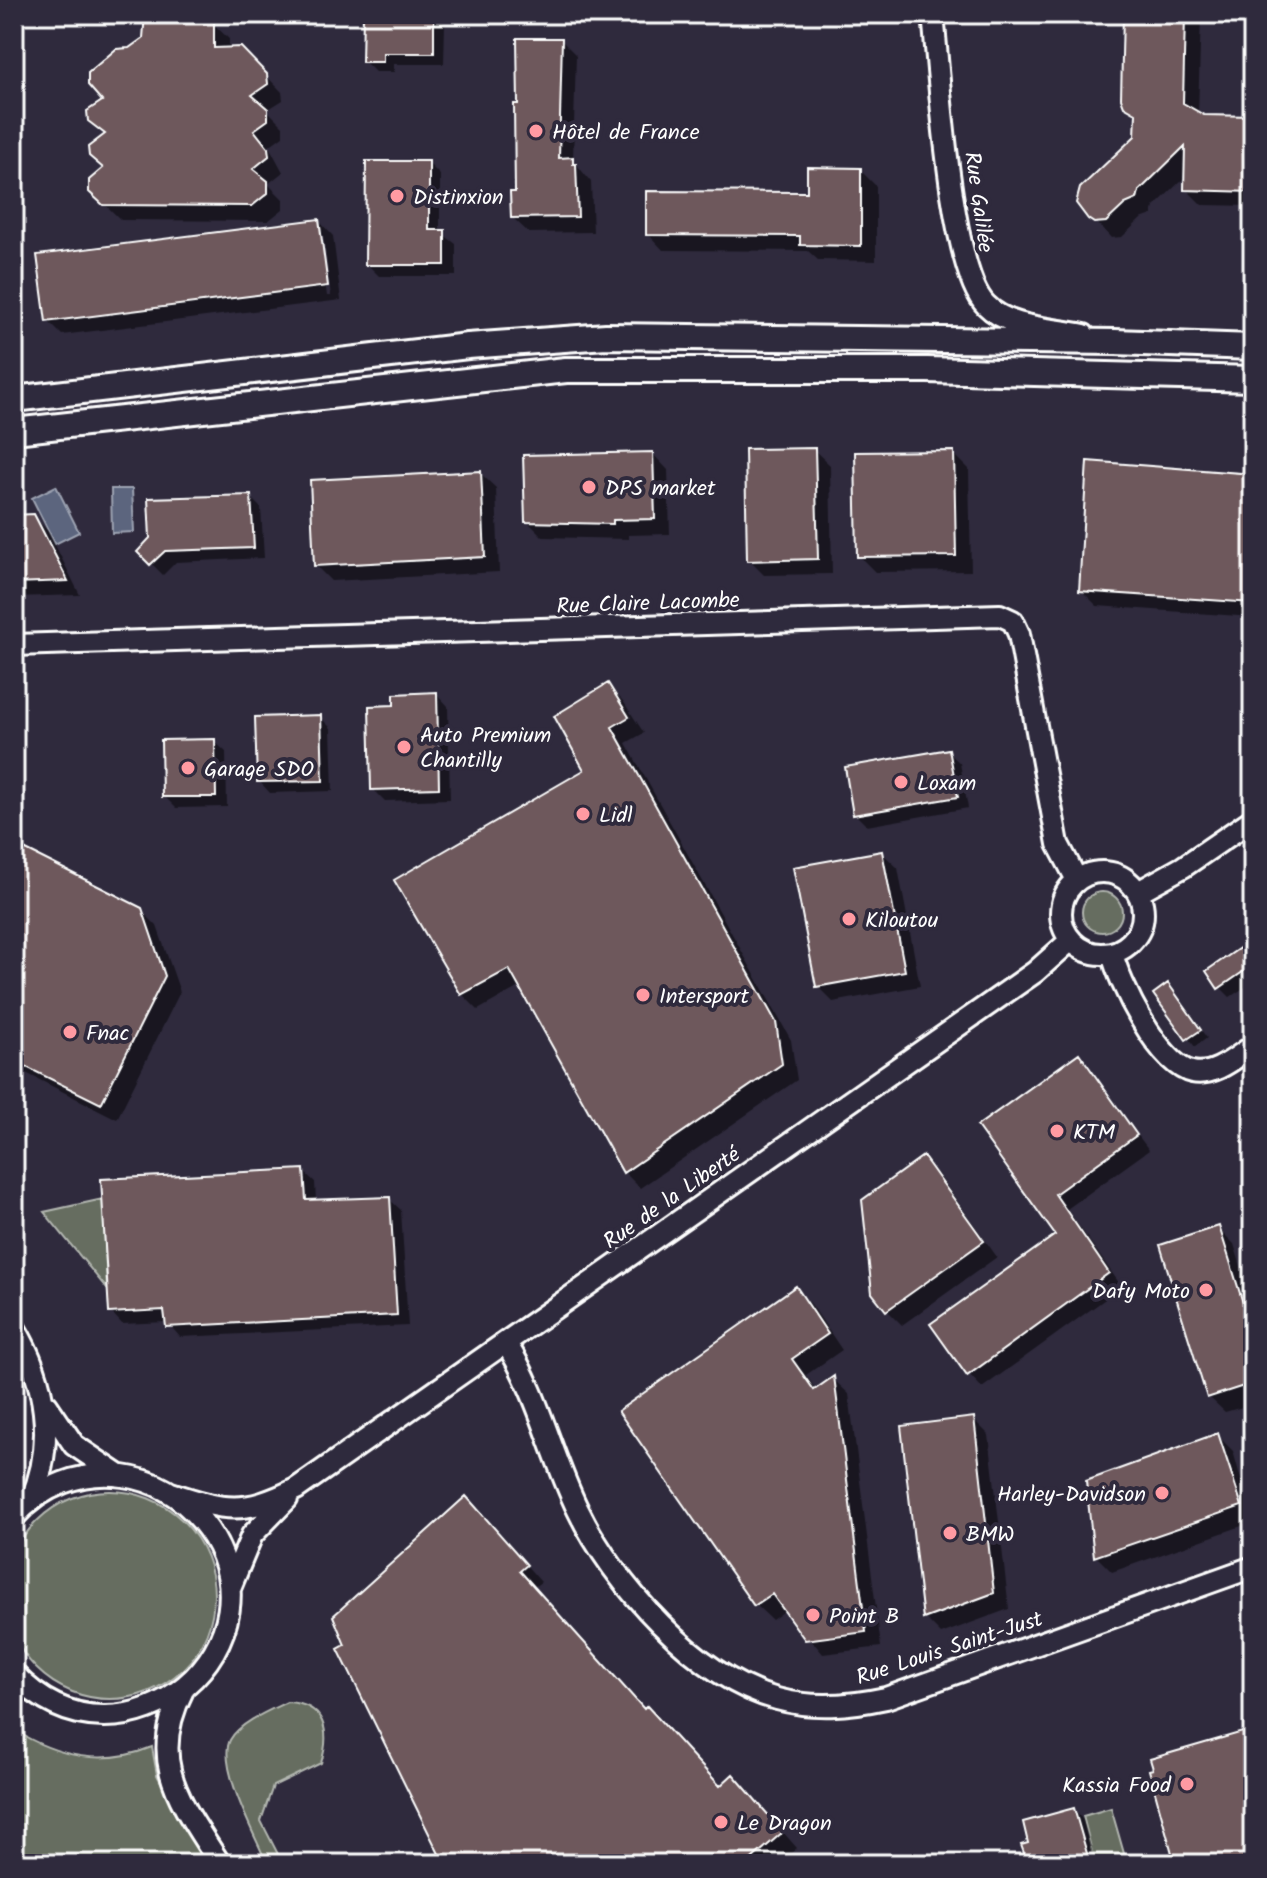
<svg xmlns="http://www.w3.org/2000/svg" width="1267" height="1878" font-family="Kalam,sans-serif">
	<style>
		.green { fill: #666d60; stroke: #b2b6b0; stroke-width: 2 }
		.water { fill: #5b657e; stroke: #9da3b2; stroke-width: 2 }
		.shadow { fill: #0007; fill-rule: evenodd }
		.building { fill: #6e595c; stroke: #fff; stroke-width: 2 }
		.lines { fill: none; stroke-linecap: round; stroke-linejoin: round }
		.minor-casing { stroke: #fff; stroke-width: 26 }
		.tertiary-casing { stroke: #fff; stroke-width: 30 }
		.minor { stroke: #2f2a3d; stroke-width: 20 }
		.tertiary { stroke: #2f2a3d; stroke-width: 24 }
		.poi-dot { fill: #ff9aa2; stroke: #2f2a3d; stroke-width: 3 }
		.labels { text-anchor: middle; stroke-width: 8; stroke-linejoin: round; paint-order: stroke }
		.poi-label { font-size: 22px; fill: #fff; stroke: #2f2a3d; text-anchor: start }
		.street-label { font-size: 22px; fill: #fff; stroke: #2f2a3d }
	</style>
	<rect width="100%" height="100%" fill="#2f2a3d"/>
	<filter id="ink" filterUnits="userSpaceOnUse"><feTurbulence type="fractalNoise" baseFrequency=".0125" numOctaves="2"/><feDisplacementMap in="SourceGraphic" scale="16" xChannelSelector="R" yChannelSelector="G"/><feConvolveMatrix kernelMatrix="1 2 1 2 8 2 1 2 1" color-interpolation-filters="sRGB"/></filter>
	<g filter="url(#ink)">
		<!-- green -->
		<path class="green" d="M1082 912a20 20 0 1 1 40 0a20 20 0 1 1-40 0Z
			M103 1199 107 1289 44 1212Z
			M6 1595a104 104 0 1 1 208 0a104 104 0 1 1-208 0Z
			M287 1702C325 1704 331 1731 321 1763L273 1786 261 1821 283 1864H267C256 1837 217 1766 230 1740 239 1723 270 1710 287 1702Z
			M14 1730C58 1757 103 1767 152 1747L157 1775 205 1864H14Z
			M1111 1808 1127 1864H1095L1083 1816Z"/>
		<!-- water -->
		<path class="water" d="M56 486 79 532 55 544 32 498Z
			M111 489H132L134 532 112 533Z"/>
		<!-- shadow -->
		<path class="shadow" d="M152 14H203L229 39V49H240L282 92 283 100 267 110 283 126V136L269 146 283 172 268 184 283 199V209L268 221 121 220 91 191 104 169 106 136 90 120 105 101 130 50 145 39Z
			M365 14H435L445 24 444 64H394V72H375L364 61Z
			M1125 14H1201L1198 114 1253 118V206L1202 205 1186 189 1187 175 1154 207 1152 215 1141 219 1122 237 1111 238 1078 202V196L1137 137 1138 117 1126 105Z
			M561 40 576 55 573 160 591 182 593 232 529 233 513 218 520 106Z
			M428 163 440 175V232L456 244V276H379L367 264Z
			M860 170 876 186V261L818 260 808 251 663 250 648 234 809 194Z
			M319 221 333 236 341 300 62 335 48 321ZM319 235H323L331 296H327Z
			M814 450 830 465 832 574 764 575 749 560Z
			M953 453 969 469 971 571 875 572 859 556Z
			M653 454 668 470 670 534 628 535V539L543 537 527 521Z
			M480 473 496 488 499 572 331 581 315 565Z
			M1253 476V617L1097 606 1081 590Z
			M250 497 261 508 264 558 176 562 163 575 140 552Z
			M33 516 48 531 80 595 14 597V517Z
			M607 685 623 701 644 733 626 743 791 1040 797 1080 640 1188 624 1172 521 986 478 1010 462 994 397 880 586 771Z
			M437 694 448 706 450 799 385 801 373 789 396 707Z
			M320 717 331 728 333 791 270 793 259 781Z
			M214 741 226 752 227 807 176 808 164 796Z
			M948 752 960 763 968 808 867 826 855 814Z
			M14 846 141 910 157 926 180 992 117 1119 14 1067Z
			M882 853 898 868 920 986 833 1002 817 986Z
			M1253 942V982L1230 997 1220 987Z
			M1168 986 1207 1038 1195 1047 1156 994Z
			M1078 1056 1149 1150 1067 1209 1122 1287 982 1388 969 1374 1057 1236 980 1127Z
			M923 1159 938 1174 997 1257 902 1325 887 1310Z
			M303 1171 315 1182 316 1201 389 1199 401 1210 408 1326 180 1337 167 1322 122 1324 111 1312Z
			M1218 1228 1234 1244 1253 1305V1404L1225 1412 1209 1397Z
			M795 1288 811 1304 842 1350 806 1375 817 1391 833 1379 849 1394 881 1647 823 1654 786 1610 772 1620 756 1605 621 1411Z
			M973 1419 989 1435 1009 1609 941 1634 925 1618 903 1428Z
			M1217 1435 1233 1451 1253 1522 1112 1572 1096 1556 1088 1482Z
			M481 1514 541 1582 534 1587 645 1711 721 1788 748 1792 797 1848 779 1864H446Z
			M1074 1810 1083 1820 1093 1853 1101 1864H1032Z"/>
		<!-- building -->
		<path class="building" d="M145 14H208L214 21V48L241 47 267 74 268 84 252 95 268 109V120L254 130 268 148 269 156 253 169 268 181V193L252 206 103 205 89 192V180L103 168 89 156 88 147 105 134 88 121 87 111 102 101 88 85V73L116 49 129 48 143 38Z
			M363 14H434V53H383V62H362Z
			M1123 14H1185L1183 103 1204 115 1253 116V192L1184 190 1185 146 1139 191 1137 199 1125 204 1106 222 1094 223 1088 219 1076 203 1080 188 1135 136 1136 113 1124 106 1121 98Z
			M517 38H562L559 158 573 157V164H576L578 217 511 218 510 192H515L514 104H518Z
			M366 161H429V230H445V265H365Z
			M807 167 861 168V246L800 245V236L646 235V191L807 192Z
			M319 219 328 286 46 322 37 255Z
			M815 448 818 559 747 561 745 449Z
			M954 451 956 556 857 557 855 452Z
			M653 452 655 519 613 520V524L525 522 523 455Z
			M1087 461 1253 474V603L1079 591Z
			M481 471 485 557 314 566 310 480Z
			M251 495 254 548 165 551 150 565 137 552 150 538 148 498Z
			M34 514 60 565 68 581 14 583V515Z
			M608 683 629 717 612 727 776 1022 782 1064 623 1173 509 969 461 995 394 880 584 770 554 716Z
			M437 692 439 788 371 790 369 706 394 705V694Z
			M321 715 323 781 257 782 255 717Z
			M215 739 216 797H162L161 740Z
			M949 749 958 797 853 815 845 767Z
			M14 844 142 908 165 976 101 1104 14 1061Z
			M882 851 905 971 816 987 793 867Z
			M1253 939V965L1218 989 1206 971Z
			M1168 983 1201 1030 1186 1040 1153 994Z
			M1079 1053 1137 1135 1055 1194 1109 1273 967 1376 930 1324 1055 1235 977 1126Z
			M923 1156 984 1241 886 1311 872 1293 862 1200Z
			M304 1169 306 1200 390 1197 397 1315 166 1327 164 1310 109 1313 101 1179Z
			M1219 1226 1253 1335V1383L1207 1398 1160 1245Z
			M796 1286 828 1334 792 1359 814 1390 834 1376 866 1632 805 1640 772 1594 754 1606 618 1411Z
			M974 1417 994 1593 923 1619 901 1426Z
			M1218 1433 1242 1506 1094 1557 1086 1481Z
			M466 1496 527 1565 520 1571 644 1709 647 1706 720 1786 733 1774 783 1832 746 1864H444L338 1649 345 1645 333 1616Z
			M1253 1729V1864H1175L1149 1770 1153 1769 1150 1759Z
			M1074 1808 1090 1864H1028L1021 1845 1028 1843 1023 1822Z"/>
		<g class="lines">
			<!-- minor casing -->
			<g class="minor-casing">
				<path id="minor" d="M933 14C939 72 950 270 986 305 1009 329 1053 328 1084 335
					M14 645 1000 615 1013 621 1019 634 1058 844 1077 880
					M1061 913a41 41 0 1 1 82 0a41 41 0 1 1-82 0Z
					M1138 892 1183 867 1253 819
					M1112 953C1119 983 1159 1065 1192 1072 1215 1077 1236 1057 1253 1046
					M14 1327C46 1380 56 1442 31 1500
					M506 1343C539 1395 551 1455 578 1510 613 1583 697 1678 777 1699 813 1709 849 1706 886 1698L1253 1567
					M47 1405 74 1445 117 1474
					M171 1493C226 1511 243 1515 296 1489L1035 972 1071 940
					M14 1517C41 1486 82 1470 123 1476 154 1480 181 1496 201 1520 299 1639 124 1791 14 1674
					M230 1588 252 1535 287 1499
					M183 1690C146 1762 181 1802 220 1864"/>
			</g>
			<!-- tertiary casing -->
			<g class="tertiary-casing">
				<path id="tertiary" d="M14 399 468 346 606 336 1115 342 1253 347
					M14 431 566 370H927L1253 379"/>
			</g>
			<!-- minor -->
			<use href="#minor" class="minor"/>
			<!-- tertiary -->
			<use href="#tertiary" class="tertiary"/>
		</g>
	</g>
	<!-- markers -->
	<g class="poi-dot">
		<circle cx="536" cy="131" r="8"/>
		<circle cx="397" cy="196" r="8"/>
		<circle cx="589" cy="487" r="8"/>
		<circle cx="404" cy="747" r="8"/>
		<circle cx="188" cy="768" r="8"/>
		<circle cx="901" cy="782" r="8"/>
		<circle cx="583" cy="814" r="8"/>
		<circle cx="849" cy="919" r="8"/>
		<circle cx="643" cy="995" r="8"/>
		<circle cx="70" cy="1032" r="8"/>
		<circle cx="1057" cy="1131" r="8"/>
		<circle cx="1206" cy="1290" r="8"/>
		<circle cx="1162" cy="1493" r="8"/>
		<circle cx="950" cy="1533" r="8"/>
		<circle cx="813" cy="1615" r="8"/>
		<circle cx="1187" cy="1784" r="8"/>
		<circle cx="721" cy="1822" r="8"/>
	</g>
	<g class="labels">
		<!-- poi labels -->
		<g class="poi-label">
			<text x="552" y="139">Hôtel de France</text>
			<text x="413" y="204">Distinxion</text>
			<text x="605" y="495">DPS market</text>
			<text x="420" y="742">Auto Premium<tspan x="420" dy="25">Chantilly</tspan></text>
			<text x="204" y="776">Garage SDO</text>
			<text x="917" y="790">Loxam</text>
			<text x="599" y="822">Lidl</text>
			<text x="865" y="927">Kiloutou</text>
			<text x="659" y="1003">Intersport</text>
			<text x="86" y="1040">Fnac</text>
			<text x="1073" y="1139">KTM</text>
			<text x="1190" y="1298" text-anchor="end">Dafy Moto</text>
			<text x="1146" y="1501" text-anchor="end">Harley-Davidson</text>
			<text x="966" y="1541">BMW</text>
			<text x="829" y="1623">Point B</text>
			<text x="1171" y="1792" text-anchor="end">Kassia Food</text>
			<text x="737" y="1830">Le Dragon</text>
		</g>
		<!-- street labels -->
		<g class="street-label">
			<text transform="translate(980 202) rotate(82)" y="8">Rue Galilée</text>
			<text transform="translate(648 602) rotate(-2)" y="8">Rue Claire Lacombe</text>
			<text transform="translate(671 1197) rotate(-35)" y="8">Rue de la Liberté</text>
			<text transform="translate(949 1647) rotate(-18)" y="8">Rue Louis Saint-Just</text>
		</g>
	</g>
	<!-- margin -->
	<rect width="1267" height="1878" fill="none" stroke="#2f2a3d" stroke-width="48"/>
	<rect x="24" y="24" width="1219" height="1830" fill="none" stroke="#fff" stroke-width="3" filter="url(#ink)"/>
</svg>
